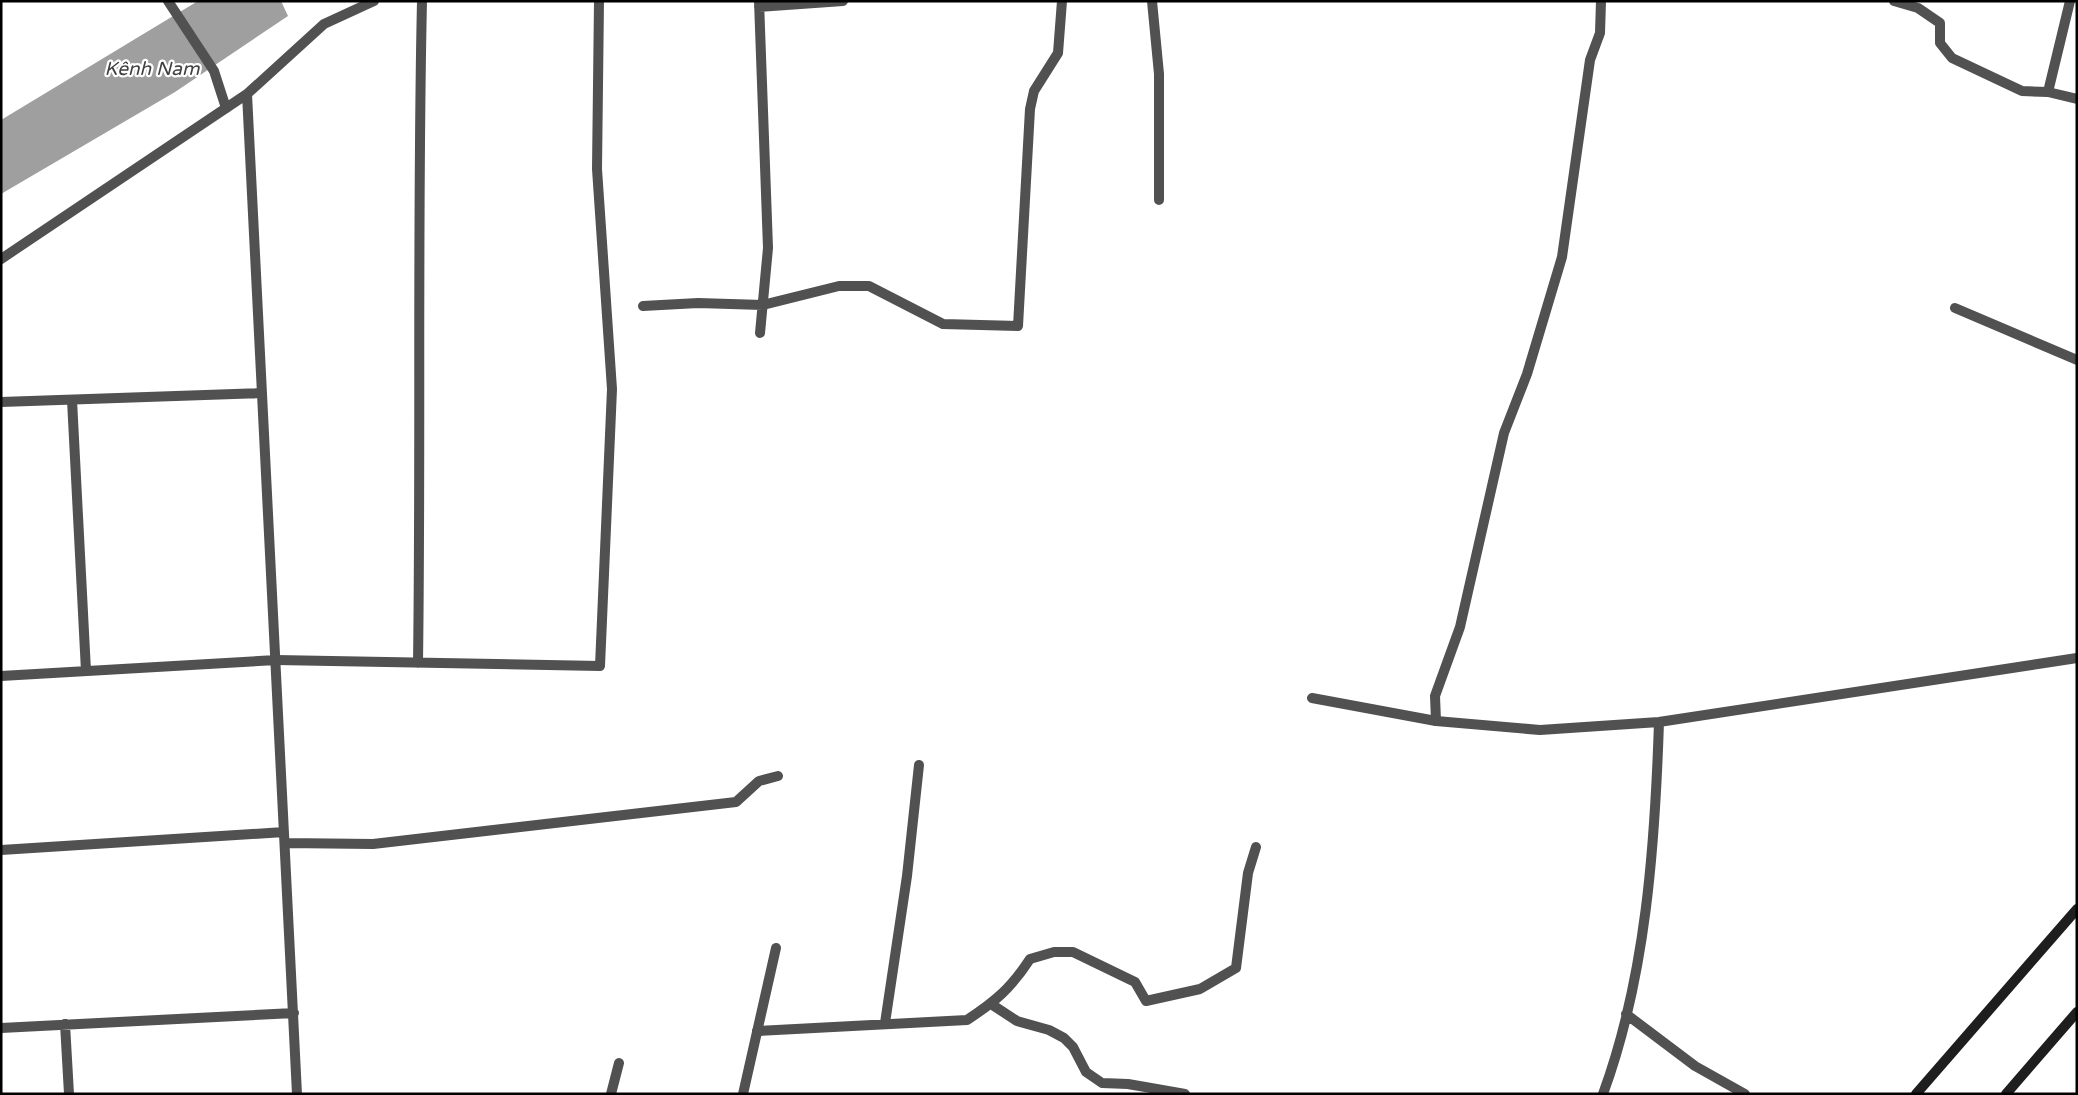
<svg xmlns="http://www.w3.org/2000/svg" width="2078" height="1095" font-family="'Varela Round',sans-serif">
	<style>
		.water { fill: #9f9f9f }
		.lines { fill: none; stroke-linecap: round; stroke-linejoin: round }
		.service { stroke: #515151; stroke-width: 10 }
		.minor { stroke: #515151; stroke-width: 10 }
		.secondary { stroke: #1e1e1e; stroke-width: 10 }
		.labels { text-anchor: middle; stroke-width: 4.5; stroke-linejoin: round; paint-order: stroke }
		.water-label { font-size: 19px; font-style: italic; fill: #404040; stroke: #fff }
	</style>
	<rect width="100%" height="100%" fill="#fff"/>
	<!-- water -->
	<path class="water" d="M198 1H281L288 16 175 92 1 194V120Z"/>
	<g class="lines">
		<!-- service -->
		<path class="service" d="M168 1 214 71 226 108
			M759 1 768 248 760 333
			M1152 1 1159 74V200
			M1894 1 1918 8 1940 23V43L1952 58 2022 91 2048 92
			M759 7 843 1
			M643 306 698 303 763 305 839 286H869L943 324 1018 326 1030 109 1034 91 1058 53 1062 1
			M276 660 600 666 612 389 597 169 599 1
			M418 663C421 442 417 222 422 1
			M1436 721 1435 696 1460 627 1504 433 1527 374 1562 257 1590 60 1600 33 1601 1
			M991 1004 1017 1021 1049 1030 1064 1038 1073 1047 1086 1072 1102 1083 1128 1084 1185 1094
			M885 1023 907 876 919 765
			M757 1031 967 1020C996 1001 1011 988 1030 959L1054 952H1073L1135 982 1146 1001 1200 989 1236 968 1248 873 1256 847"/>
		<!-- minor -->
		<path class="minor" d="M2070 1 2048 92 2077 99
			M247 94 297 1094
			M1 259 247 94 324 24 374 1
			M1955 308 2077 360
			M72 400 86 671
			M1 402 262 393
			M1 676 276 660
			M1312 698 1436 721 1540 730 1659 722 2077 658
			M285 843 373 844 736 802 759 781 778 776
			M1 850 284 832
			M1626 1014 1695 1066 1745 1094
			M65 1024 69 1094
			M1 1028 294 1013
			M611 1094 619 1063
			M743 1094 776 948
			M1603 1094C1646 977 1655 845 1659 722"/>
		<!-- secondary -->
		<path class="secondary" d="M1916 1094 2077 909
			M2006 1094 2077 1012"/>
	</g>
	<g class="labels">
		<!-- water labels -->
		<g class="water-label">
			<text x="152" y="75">Kênh Nam</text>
		</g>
	</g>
	<!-- border -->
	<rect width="2078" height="1095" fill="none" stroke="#000000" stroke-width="5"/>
</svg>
